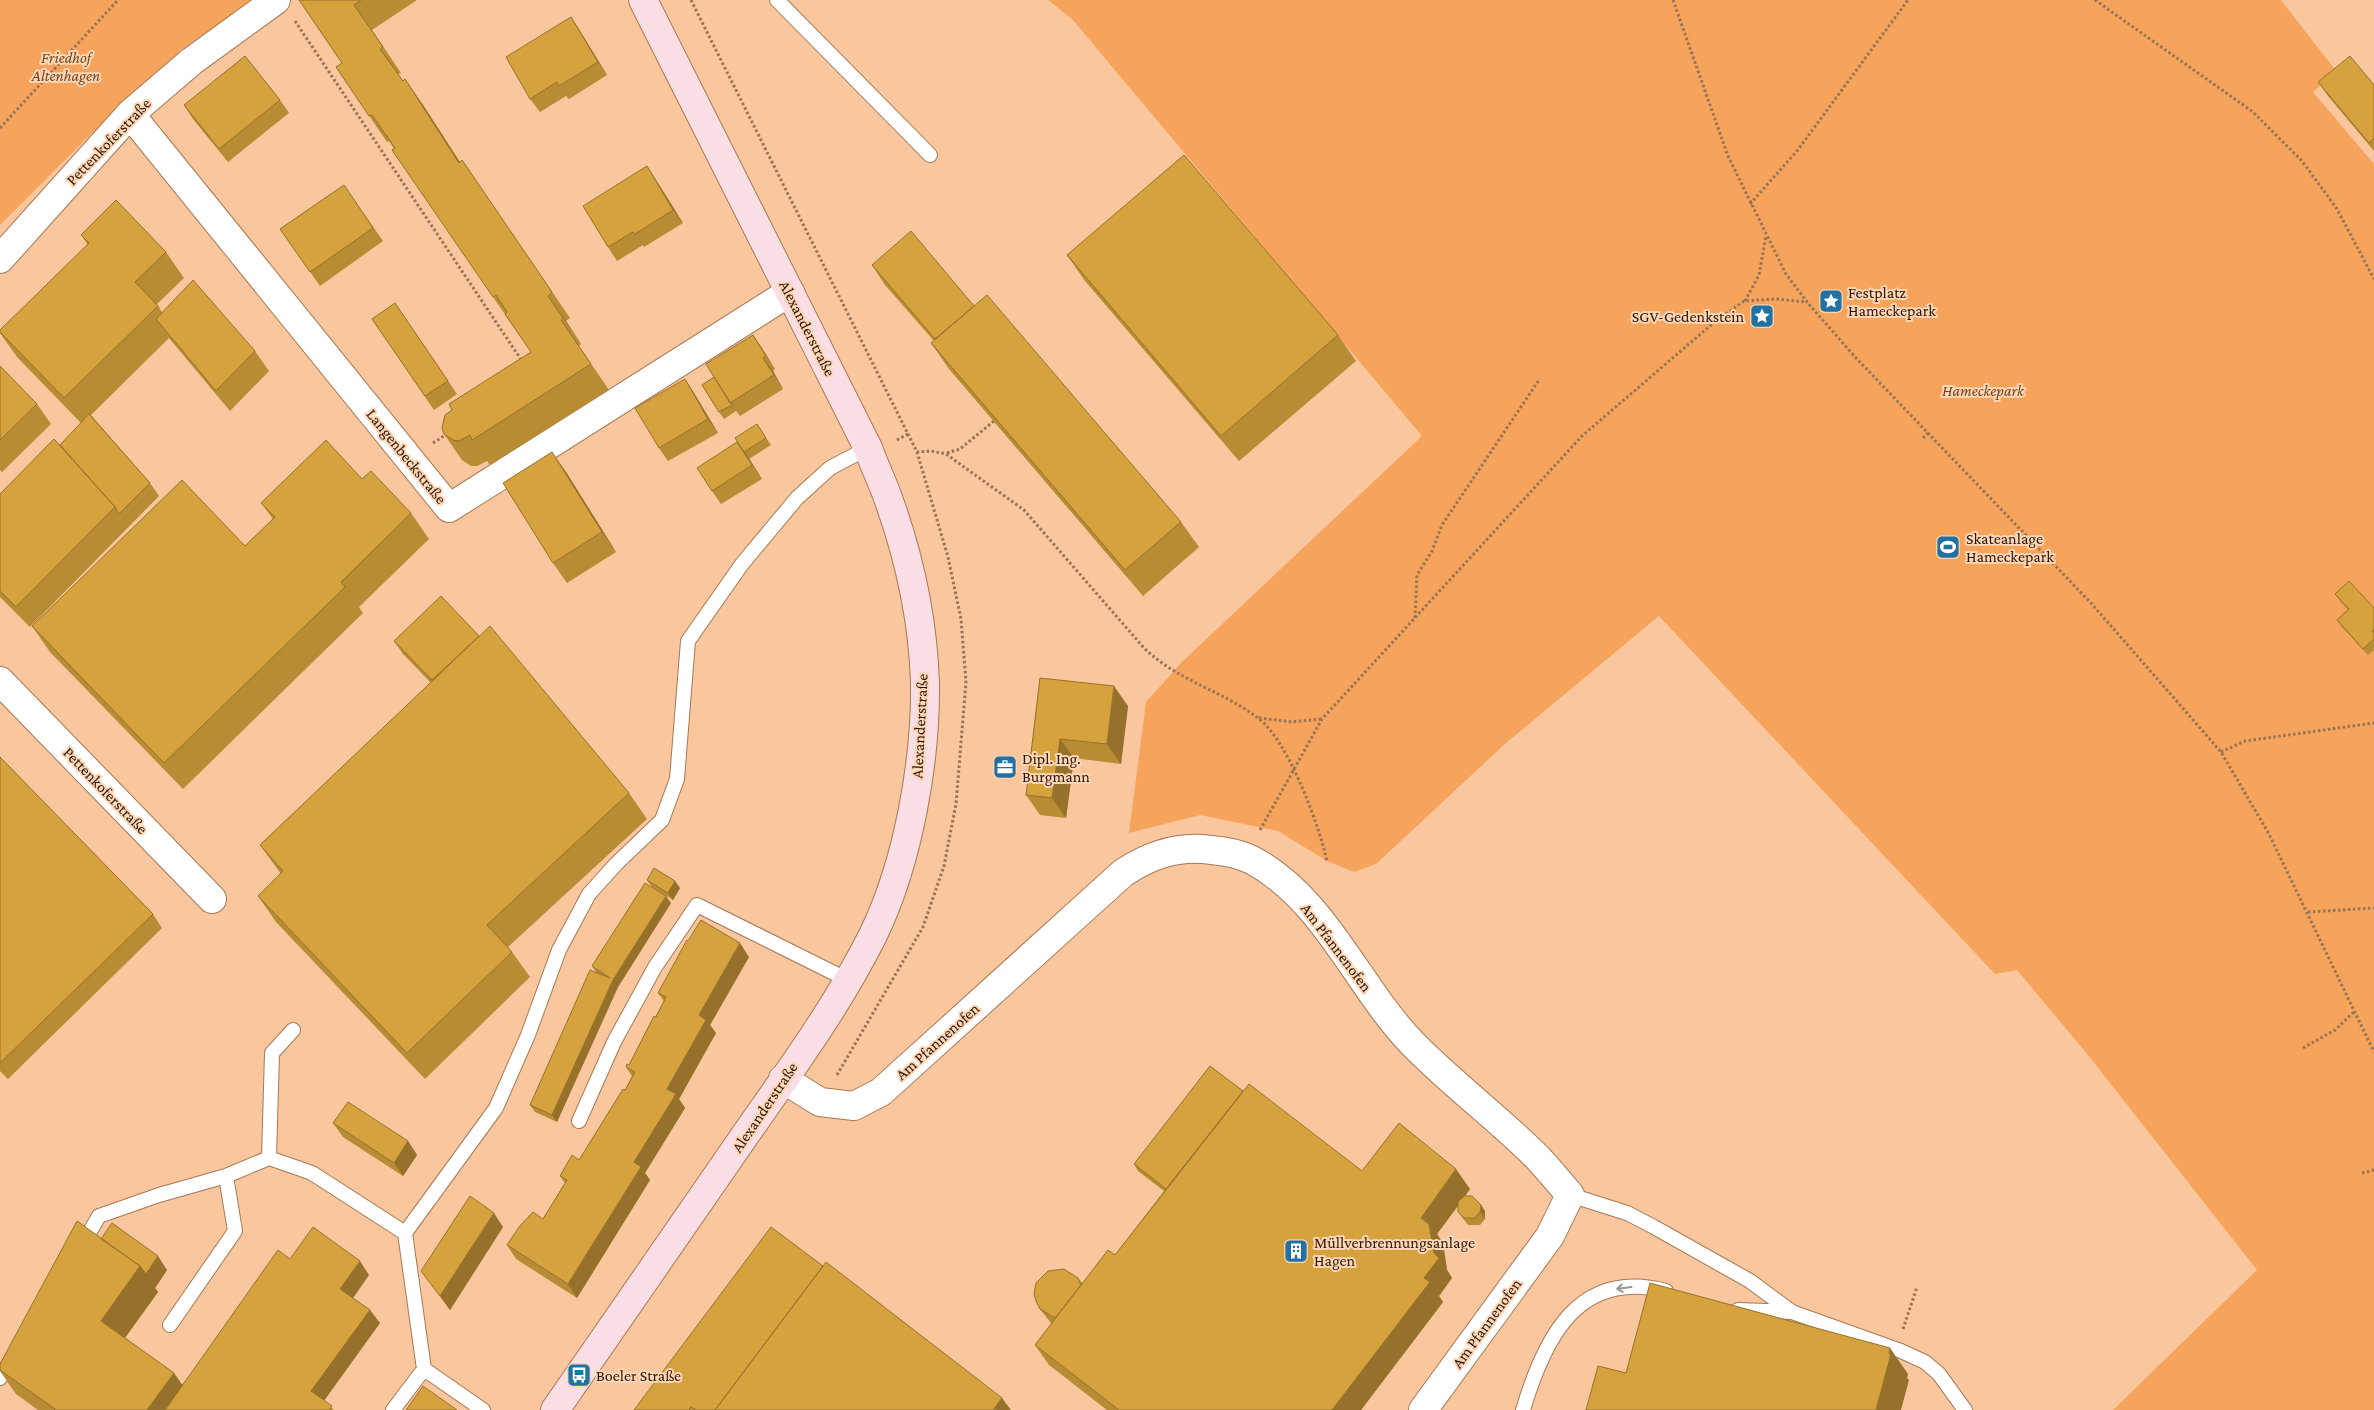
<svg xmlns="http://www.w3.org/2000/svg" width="2374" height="1410" font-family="'Crimson Pro',serif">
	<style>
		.green { fill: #f6a45b }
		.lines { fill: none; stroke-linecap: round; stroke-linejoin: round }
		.lane-casing { stroke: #a77852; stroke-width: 16 }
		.street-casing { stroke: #a77852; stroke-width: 30 }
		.secondary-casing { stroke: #a77852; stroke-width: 30 }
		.path { stroke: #967356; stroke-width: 3; stroke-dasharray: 2.5 2.5; stroke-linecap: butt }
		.lane { stroke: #fff; stroke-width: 14 }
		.street { stroke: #fff; stroke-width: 28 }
		.secondary { stroke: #fadee6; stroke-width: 28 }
		.wall { fill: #b88b35 }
		.shaded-wall { fill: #96712b }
		.building { fill: #d6a23e; stroke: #96712b }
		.oneway { stroke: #9e968f }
		.labels { text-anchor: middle; stroke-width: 4; stroke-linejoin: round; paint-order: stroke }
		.park-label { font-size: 16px; font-style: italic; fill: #6f4620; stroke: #ffd6b5 }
		.street-label { font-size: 16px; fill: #281606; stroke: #ffd6b5 }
		.poi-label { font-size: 16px; fill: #281606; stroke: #ffd6b5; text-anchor: start }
	</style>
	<rect width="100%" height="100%" fill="#f9c69d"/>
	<!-- green -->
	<path class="green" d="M0 0H253L182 49 93 132 0 225Z
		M1048 0H2281L2336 71 2313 92 2374 164V1410H2113L2257 1270 2088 1055 2017 970 1995 974 1659 616 1506 743 1376 864 1354 872 1327 861 1278 831 1200 815 1129 833 1146 702 1183 661 1422 436 1072 19Z"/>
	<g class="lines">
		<!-- lane casing -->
		<g class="lane-casing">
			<path id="lane" d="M777 0 930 155
				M579 1121 614 1042 655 967 697 905 848 980
				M269 1158 272 1053 293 1030
				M1570 1195 1627 1213 1654 1227 1750 1281 1792 1312 1901 1351 1925 1362 1939 1374 1965 1410
				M81 1247 99 1216 159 1195 226 1176 269 1158 312 1173 405 1233
				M1738 1310 1792 1312
				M170 1325 235 1231 226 1176
				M0 1378 13 1360
				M393 1410 424 1369
				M483 1410 424 1369 405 1233 496 1108 528 1035 559 950 589 894 616 864 662 820 677 779 688 641 742 564 797 498 830 468 868 448
				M1523 1410C1544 1339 1578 1268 1666 1291"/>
		</g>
		<!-- street casing -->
		<g class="street-casing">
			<path id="street" d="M130 114 449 508 790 292
				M0 259 130 114 192 61 276 0
				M0 681 212 899
				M783 1079 820 1102 854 1106 881 1092 1123 873C1150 855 1178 845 1211 850 1224 851 1240 854 1252 860 1325 899 1357 986 1412 1043 1452 1084 1498 1118 1538 1158 1549 1170 1560 1183 1570 1195L1550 1236 1423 1410"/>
		</g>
		<!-- secondary casing -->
		<g class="secondary-casing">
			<path id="secondary" d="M555 1410C616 1321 678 1233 739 1144 786 1076 836 1009 873 935 908 863 926 762 925 683 923 621 909 556 888 498 882 481 874 465 868 448L643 0"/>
		</g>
		<!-- path -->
		<path class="path" d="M691 0 917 452 931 451 946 454 1024 510 1144 648C1178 681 1221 690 1258 718 1288 740 1319 825 1327 861
			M1673 0 1728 156 1786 274 1807 302 1855 357 2091 603 2221 752 2269 834 2374 1052
			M2095 0 2253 112 2302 161 2337 209 2374 279
			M295 21 522 361
			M0 128 118 0
			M1750 204 1797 151 1908 0
			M1745 301 1759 275 1766 236
			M1923 438 1928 433
			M897 440 908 434
			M433 443 447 434
			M947 453 960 449 994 421
			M1415 618 1417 575 1432 551 1442 525 1539 380
			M1259 718 1292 722 1321 719
			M2221 752 2245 741 2374 723
			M1260 830 1322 719 1582 436 1711 325 1744 301 1776 299 1807 302
			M2308 912 2374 908
			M2303 1048 2335 1030 2355 1011
			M837 1075 923 927 944 866 956 804 966 682 961 619 948 557 917 452
			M2362 1173 2374 1170
			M1903 1329 1917 1287"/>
		<!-- lane -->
		<use href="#lane" class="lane"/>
		<!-- street -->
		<use href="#street" class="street"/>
		<!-- secondary -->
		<use href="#secondary" class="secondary"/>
	</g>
	<!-- wall -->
	<path class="wall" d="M299 0H417L372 30 401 73 398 74 403 81 423 105 460 162 462 160 570 318 566 321 581 344 579 346 609 390 490 465 487 461 477 466H471L462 460 444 434 531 352 493 297 389 141 387 142 336 67 342 63Z
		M571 17 580 31 607 75 569 99 566 96 540 112 530 99Z
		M2318 82 2374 85V151L2328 96Z
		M280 100 289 113 228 162 193 119 184 105Z
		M647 166 656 180 683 223 644 247 643 245 617 261 608 247Z
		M344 185 383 241 320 286 280 229Z
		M81 235 166 252 184 278 157 304 162 312 255 351 269 371 230 411 169 338 91 415 150 483 159 496 30 627 0 597V494L60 445 81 423 17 357 0 333 88 245Z
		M1067 255 1338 335 1356 361 1239 461 1085 281Z
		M872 265 974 306 1181 522 1199 547 1143 596 949 369 931 343 934 341 885 285Z
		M395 303 457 394 434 410 372 319Z
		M753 335 775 369 773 371 783 389 740 416 736 411 724 419 719 412 714 377Z
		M0 366 37 404 51 424 2 472 0 470Z
		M685 379 694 393 718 433 668 461 659 448Z
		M757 424 771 445 749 459 762 479 721 504 712 491Z
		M566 472 616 552 567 583 553 563Z
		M362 479 411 513 429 539 359 607 363 613 183 789 50 652 32 626 245 546 273 519 261 503Z
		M2335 594 2374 608V650L2368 655 2342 627 2337 620 2348 610 2340 601Z
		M394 641 629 793 647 819 508 947 512 952 530 977 425 1079 276 922 258 896 281 874 260 845 431 683 403 654Z
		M1040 678 1128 706 1121 764 1074 758 1066 818 1040 815 1026 795Z
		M0 757 153 914 162 928 8 1079 0 1071Z
		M647 880 680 888 673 900 652 887Z
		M671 903 618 987 557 1122 535 1112 530 1105 596 972 592 966Z
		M688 941 749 957 710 1025 716 1033 679 1099 685 1108 645 1173 650 1180 577 1298 516 1259 507 1245 543 1219 565 1183 560 1176 579 1160 625 1090 632 1076 626 1067 629 1065 664 1001 658 993Z
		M1243 1091 1362 1171 1470 1189 1465 1196 1481 1205 1485 1211V1219L1480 1225H1468L1458 1212V1206L1437 1234 1443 1243 1447 1270 1452 1278 1439 1296 1443 1302 1361 1410H1107L1049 1365 1035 1345 1051 1324 1050 1322 1040 1309 1078 1278 1082 1283 1115 1255 1164 1191 1138 1171 1134 1164Z
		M333 1123 408 1141 417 1155 403 1176 343 1137Z
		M503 1227 450 1310 421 1271Z
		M101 1239 167 1270 155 1288 158 1292 125 1338 174 1373 182 1385 290 1259 369 1275 353 1298 380 1323 324 1400 334 1410H38L16 1394 0 1371V1364Z"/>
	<!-- shaded-wall -->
	<path class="shaded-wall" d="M571 17 580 31 607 75 598 62Z
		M405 79 423 105 477 189 459 163Z
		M647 166 656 180 683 223 673 210Z
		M548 296 566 321 581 344Z
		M753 335 762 348 775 369 766 356Z
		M763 358 773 371 783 389 774 375Z
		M685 379 694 393 718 433 708 419Z
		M737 442 747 455 762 479 752 465Z
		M552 452 566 472 616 552 602 532Z
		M1114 686 1128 706 1121 764 1107 744Z
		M1060 739 1074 758 1066 818 1052 798Z
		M675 881 680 888 673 900 668 893Z
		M666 896 671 903 618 987 557 1122 552 1115 613 980Z
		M740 943 749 957 710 1025 716 1033 679 1099 685 1108 645 1173 650 1180 577 1298 568 1284 634 1162 667 1089 699 1015Z
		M408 1141 417 1155 403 1176 394 1163Z
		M1456 1169 1470 1189 1437 1234 1443 1243 1447 1270 1452 1278 1439 1296 1443 1302 1361 1410H1332L1424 1278 1421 1218Z
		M1481 1205 1485 1211V1219L1480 1212Z
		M494 1213 503 1227 450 1310 440 1296Z
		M158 1256 167 1270 155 1288 158 1292 119 1346 101 1321 140 1266Z
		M360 1261 369 1275 350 1302 340 1289Z
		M370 1310 380 1323 321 1405 311 1391Z
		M1890 1348 1908 1374 1907 1378 1909 1380 1901 1410H1876Z
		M174 1373 192 1399 184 1410H147Z
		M1002 1398 1011 1410H993Z"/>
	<!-- building -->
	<path class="building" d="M299 0H361L354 5 383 47 380 49 403 81 405 79 459 163 462 160 552 292 548 296 563 318 561 320 591 364 472 440 470 435 459 441 453 440 444 434 442 428 445 415 452 410 449 404 531 352 505 314 507 312 496 295 493 297 392 150 395 148 372 115 369 116 336 67 342 63Z
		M571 17 598 62 559 86 557 82 530 99 506 57Z
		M245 56 280 100 219 149 184 105Z
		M2350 56 2374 85V138L2369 143 2318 82Z
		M1184 155 1338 335 1221 436 1067 255Z
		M647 166 673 210 635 234 633 232 608 247 583 206Z
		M344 185 373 228 310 272 280 229Z
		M116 200 166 252 135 282 158 306 64 398 0 332V330L89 243 81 235Z
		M911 231 974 306 935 339 872 265Z
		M193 280 255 351 216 391 156 319Z
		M987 295 1181 522 1125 570 931 343Z
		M395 303 448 381 425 396 372 319Z
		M753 335 766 356 763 358 774 375 730 403 706 364Z
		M0 366 37 404 0 440Z
		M714 377 732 405 719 412 702 385Z
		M685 379 708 419 659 448 635 408Z
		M89 414 150 483 119 514 115 507 60 445Z
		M757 424 766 438 744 452 735 438Z
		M54 439 115 507 16 607 0 591V494Z
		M326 440 362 479 371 471 411 513 341 582 345 587 164 763 32 626 182 480 245 546 275 517 261 503Z
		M737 442 752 465 712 491 697 468Z
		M552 452 602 532 553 563 503 483Z
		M2349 581 2374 608V629L2372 631 2374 633V639L2363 649 2337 620 2349 609 2335 594Z
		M441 596 479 636 432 680 394 641Z
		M490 626 629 793 487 925 512 952 407 1053 258 896 283 871 260 845Z
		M1040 678 1114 686 1107 744 1060 739 1052 798 1026 795Z
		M0 757 153 914 0 1063Z
		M654 868 675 881 668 893 647 880Z
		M645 883 666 896 613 980 552 1115 530 1105 590 970 610 978 592 966Z
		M701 920 740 943 699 1015 706 1020 667 1089 676 1094 634 1162 641 1167 568 1284 507 1245 519 1227 533 1212 543 1219 567 1180 560 1176 572 1155 579 1160 623 1089 625 1090 635 1072 626 1067 627 1064 629 1065 654 1016 656 1017 666 997 658 993 687 940 688 941Z
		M1210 1066 1243 1091 1166 1189 1134 1164Z
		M1249 1084 1362 1171 1399 1123 1456 1169 1421 1218 1429 1224 1434 1253 1439 1258 1424 1278 1430 1282 1332 1410H1119L1035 1345 1108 1250 1115 1255Z
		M348 1102 408 1141 394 1163 333 1123Z
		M470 1196 494 1213 440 1296 421 1271Z
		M1464 1196H1472L1481 1205 1480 1212 1475 1218H1464L1458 1212V1202Z
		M77 1221 140 1266 101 1321 174 1373 147 1410H54L55 1409 0 1370V1364Z
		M112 1223 158 1256 146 1274 140 1266 101 1239Z
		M313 1227 360 1261 340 1289 370 1310 311 1391 332 1406 329 1410H165L278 1250 290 1259Z
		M771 1227 823 1266 715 1410H696L691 1407 689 1410H634Z
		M826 1262 1002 1398 993 1410H715Z
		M1064 1269 1078 1278 1081 1285 1056 1317H1053L1040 1309 1036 1301 1034 1294 1036 1283 1048 1271Z
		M1650 1283 1890 1348 1889 1354H1891L1876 1410H1586L1598 1366 1626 1373Z
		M423 1386 457 1410H406Z
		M691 1407 696 1410H689Z"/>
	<!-- one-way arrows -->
	<defs><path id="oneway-shaft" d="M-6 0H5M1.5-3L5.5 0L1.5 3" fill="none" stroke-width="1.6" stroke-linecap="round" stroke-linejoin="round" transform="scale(1.25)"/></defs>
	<use class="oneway" href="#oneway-shaft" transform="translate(1624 1288) rotate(173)"/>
	<!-- icons -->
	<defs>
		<g id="sight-square" transform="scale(1.25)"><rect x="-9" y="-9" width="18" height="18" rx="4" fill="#2172a3" stroke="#ffd6b5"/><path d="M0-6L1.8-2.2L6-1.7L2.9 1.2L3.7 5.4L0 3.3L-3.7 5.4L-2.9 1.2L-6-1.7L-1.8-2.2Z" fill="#fff"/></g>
		<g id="stadium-square" transform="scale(1.25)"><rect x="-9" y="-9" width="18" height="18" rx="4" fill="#2172a3" stroke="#ffd6b5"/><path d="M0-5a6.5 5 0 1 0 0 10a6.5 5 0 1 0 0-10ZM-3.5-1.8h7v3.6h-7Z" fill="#fff"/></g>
		<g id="office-square" transform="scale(1.25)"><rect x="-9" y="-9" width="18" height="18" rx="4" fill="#2172a3" stroke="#ffd6b5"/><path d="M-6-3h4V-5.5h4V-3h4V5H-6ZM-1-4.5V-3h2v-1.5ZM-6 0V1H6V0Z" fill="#fff"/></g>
		<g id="building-square" transform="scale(1.25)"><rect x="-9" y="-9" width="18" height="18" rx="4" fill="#2172a3" stroke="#ffd6b5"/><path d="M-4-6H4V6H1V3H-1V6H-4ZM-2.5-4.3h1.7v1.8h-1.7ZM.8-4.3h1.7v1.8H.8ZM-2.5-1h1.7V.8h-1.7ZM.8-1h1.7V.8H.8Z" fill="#fff"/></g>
		<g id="bus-square" transform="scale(1.25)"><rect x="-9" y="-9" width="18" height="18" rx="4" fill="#2172a3" stroke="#ffd6b5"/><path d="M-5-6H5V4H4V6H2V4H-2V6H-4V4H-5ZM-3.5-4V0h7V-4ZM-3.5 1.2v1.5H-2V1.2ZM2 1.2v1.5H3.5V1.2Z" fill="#fff"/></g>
	</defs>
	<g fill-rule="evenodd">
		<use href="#sight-square" x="1831" y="301"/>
		<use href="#sight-square" x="1762" y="316"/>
		<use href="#stadium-square" x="1948" y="547"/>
		<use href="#office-square" x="1005" y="767"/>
		<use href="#building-square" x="1296" y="1251"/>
		<use href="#bus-square" x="579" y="1375"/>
	</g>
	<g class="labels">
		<!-- park labels -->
		<g class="park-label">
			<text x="66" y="63">Friedhof<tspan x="66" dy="18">Altenhagen</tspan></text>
			<text x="1983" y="396">Hameckepark</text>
		</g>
		<!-- street labels -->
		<g class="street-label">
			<text transform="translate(108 141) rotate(-46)" y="6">Pettenkoferstraße</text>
			<text transform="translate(808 328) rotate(63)" y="6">Alexanderstraße</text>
			<text transform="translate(407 456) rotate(51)" y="6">Langenbeckstraße</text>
			<text transform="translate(919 726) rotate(-87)" y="6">Alexanderstraße</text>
			<text transform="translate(106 790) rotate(46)" y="6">Pettenkoferstraße</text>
			<text transform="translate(1337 947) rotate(53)" y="6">Am Pfannenofen</text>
			<text transform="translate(937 1041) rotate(-42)" y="6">Am Pfannenofen</text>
			<text transform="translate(764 1107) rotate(-56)" y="6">Alexanderstraße</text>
			<text transform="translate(1486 1323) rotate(-54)" y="6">Am Pfannenofen</text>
		</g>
		<!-- poi labels -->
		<g class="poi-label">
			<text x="1848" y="298">Festplatz<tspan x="1848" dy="18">Hameckepark</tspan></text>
			<text x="1744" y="322" text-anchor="end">SGV-Gedenkstein</text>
			<text x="1966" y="544">Skateanlage<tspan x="1966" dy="18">Hameckepark</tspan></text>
			<text x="1022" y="764">Dipl. Ing.<tspan x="1022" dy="18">Burgmann</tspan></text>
			<text x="1314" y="1248">Müllverbrennungsanlage<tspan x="1314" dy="18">Hagen</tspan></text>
			<text x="596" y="1381">Boeler Straße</text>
		</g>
	</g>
</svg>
